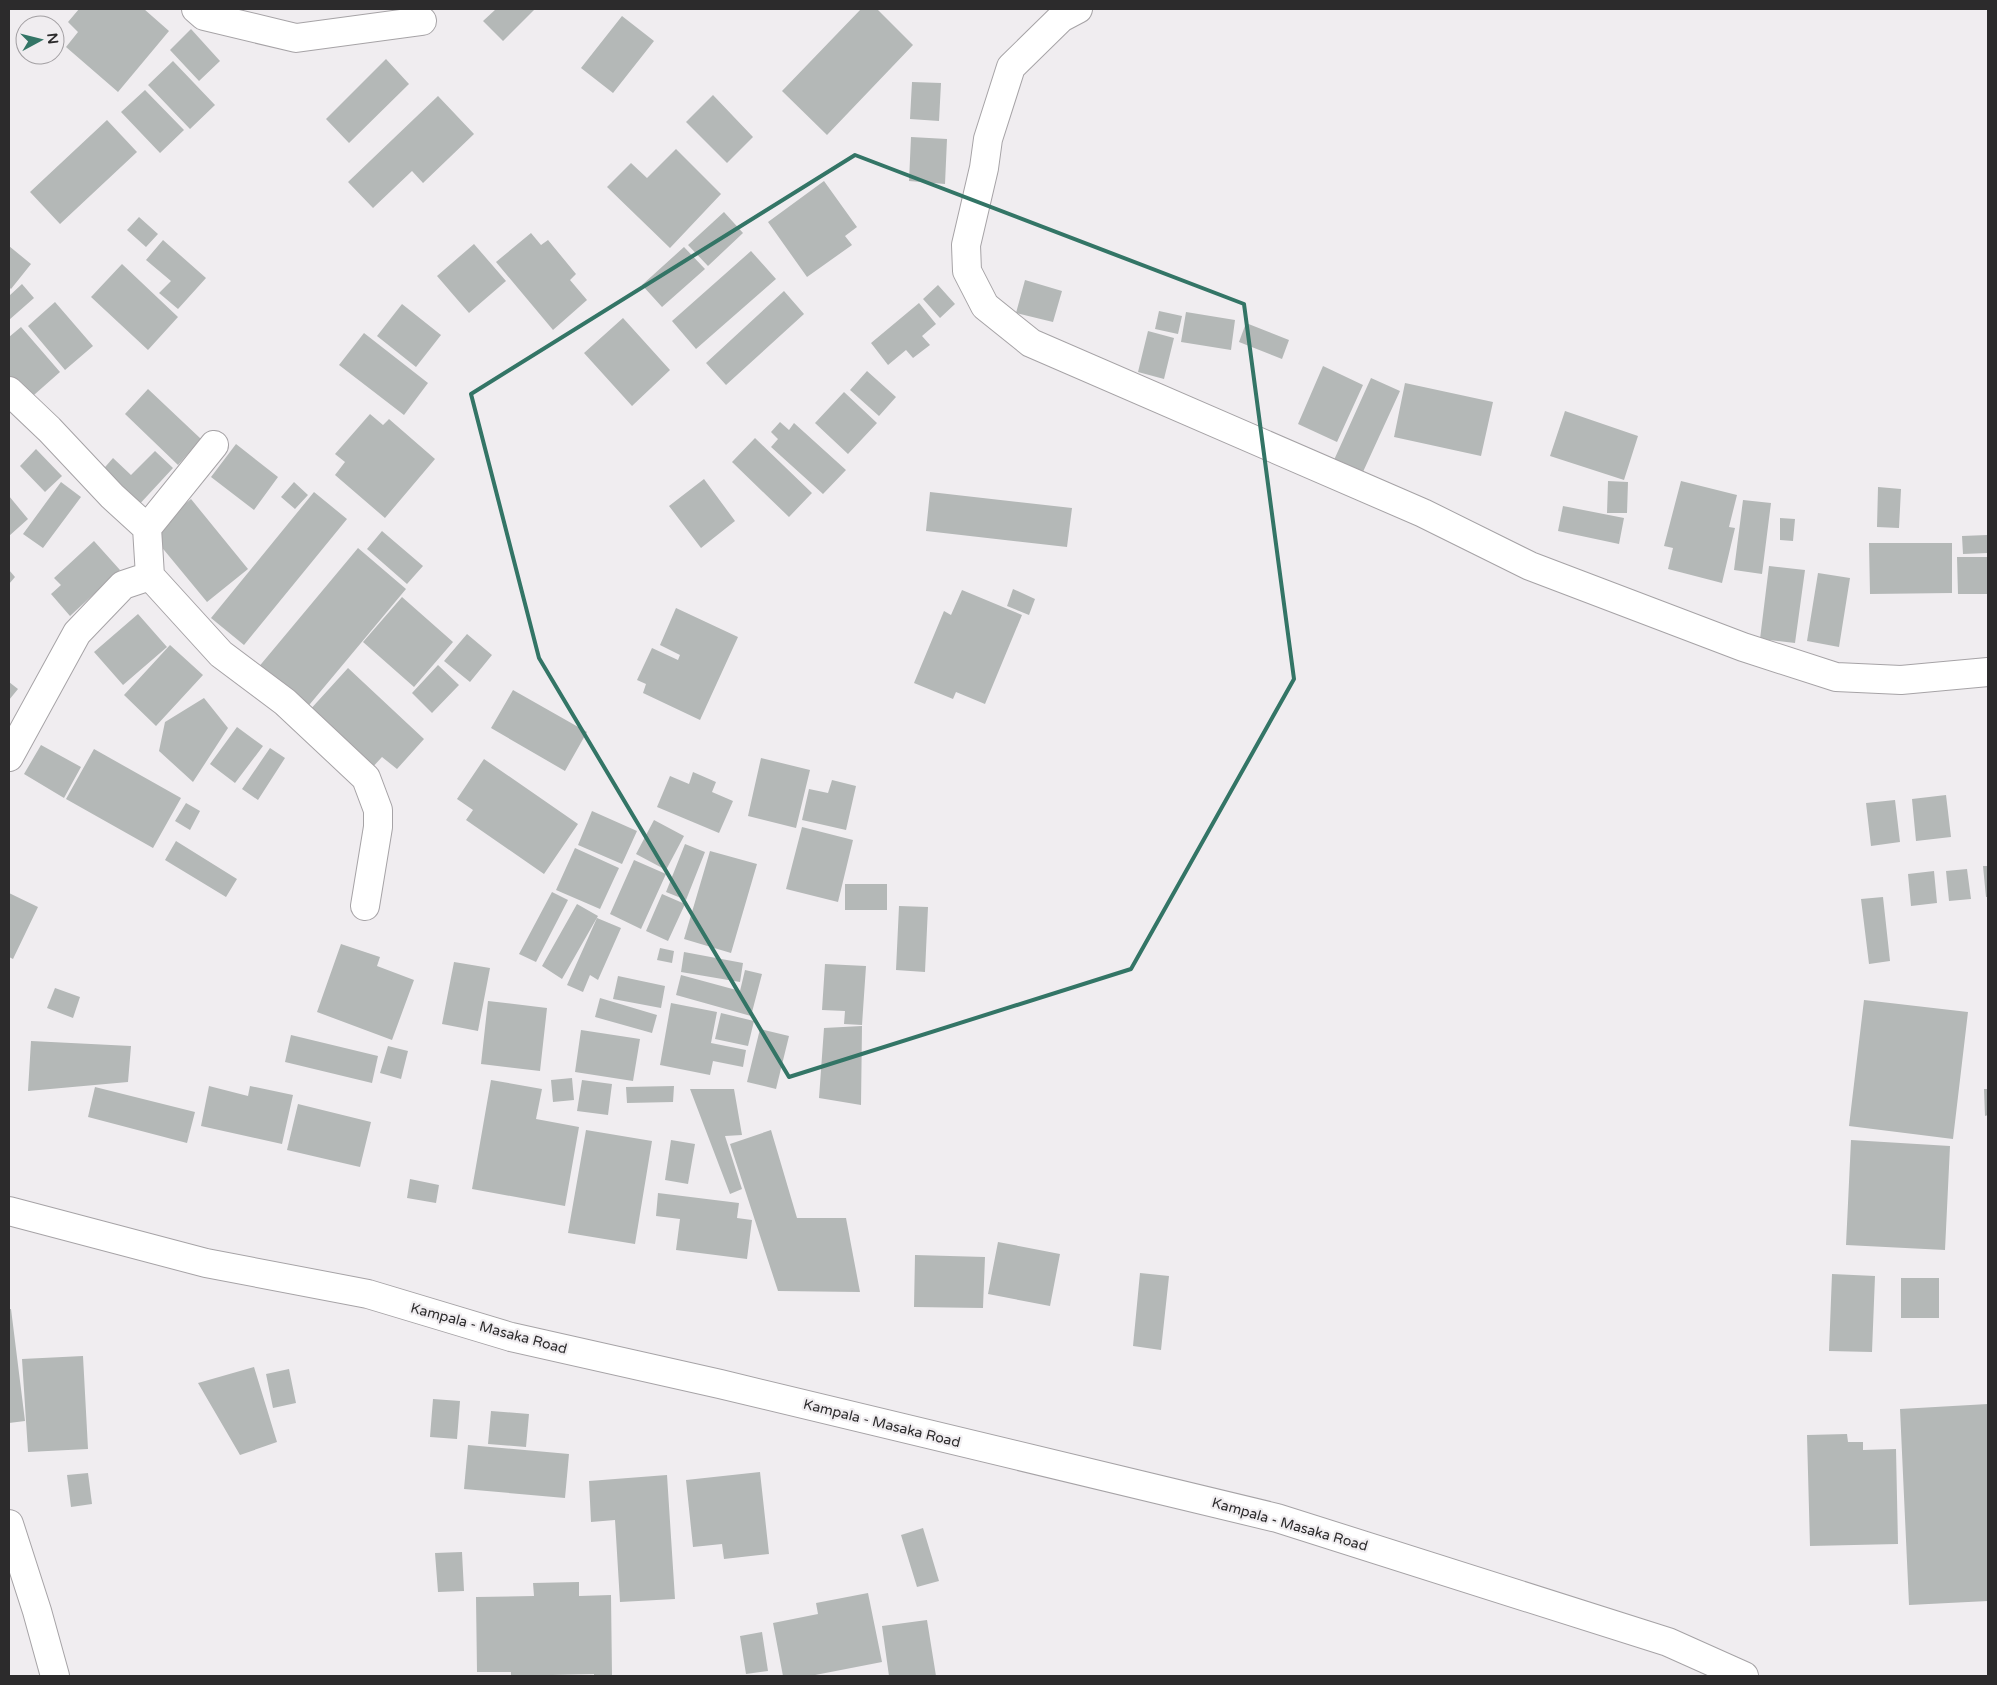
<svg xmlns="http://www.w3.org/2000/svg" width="1997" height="1685" font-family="'Varela Round',sans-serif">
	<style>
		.building { fill: #b4b8b7 }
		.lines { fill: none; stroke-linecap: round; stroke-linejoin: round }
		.minor-casing { stroke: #a6a3a6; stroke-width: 30 }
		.primary-casing { stroke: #a6a3a6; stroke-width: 30 }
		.minor { stroke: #fff; stroke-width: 28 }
		.primary { stroke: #fff; stroke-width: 28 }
		.marked { fill: none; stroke: #337566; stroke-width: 4; stroke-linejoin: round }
		.labels { text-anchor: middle; stroke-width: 4.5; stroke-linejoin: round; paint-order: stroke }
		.street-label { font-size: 14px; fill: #2c2b2c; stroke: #f0edf0 }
	</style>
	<rect width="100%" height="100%" fill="#f0edf0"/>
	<!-- building -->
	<path class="building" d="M79 9H144L169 31 118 92 66 47 78 32 68 22Z
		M496 9H535L503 41 483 21Z
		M861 9H877L913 45 827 135 782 91Z
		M622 16 654 41 613 93 581 68Z
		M191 29 220 61 199 81 170 50Z
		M386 59 409 84 349 143 326 119Z
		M173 61 215 105 190 129 148 85Z
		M912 82 941 83 939 121 910 119Z
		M145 90 184 130 160 153 121 112Z
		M713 95 753 137 727 163 686 122Z
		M438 96 474 134 423 183 412 171 373 208 348 182Z
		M107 120 137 152 60 224 30 192Z
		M911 137 947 139 945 184 909 181Z
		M676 149 721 194 670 248 607 187 631 163 647 178Z
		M824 181 857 227 845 236 852 245 807 277 768 222Z
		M724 212 743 233 708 266 688 245Z
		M139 217 158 234 146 247 127 230Z
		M531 233 541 245 548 240 576 274 570 280 587 300 553 330 496 262Z
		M163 240 206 278 178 309 159 293 171 281 146 260Z
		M474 244 506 281 469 313 437 276Z
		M9 246 31 264 11 289 9 287Z
		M684 247 705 269 662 307 642 285Z
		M751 251 776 279 696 349 672 321Z
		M122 264 178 317 148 350 91 297Z
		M1025 280 1062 291 1053 322 1016 313Z
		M22 284 34 298 9 320V296Z
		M938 285 955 304 940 318 923 299Z
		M784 291 804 314 726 385 706 363Z
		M55 302 93 346 65 370 28 326Z
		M919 303 936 324 922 336 930 345 913 358 906 350 888 365 871 343Z
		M402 304 441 335 416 367 377 336Z
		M1159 311 1182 316 1178 334 1155 329Z
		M1186 312 1235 320 1231 350 1181 342Z
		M623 318 670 370 632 406 584 353Z
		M1246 323 1289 340 1282 359 1239 342Z
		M21 327 60 372 26 402 9 382V337Z
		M1148 331 1174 338 1164 379 1138 372Z
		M364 333 428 383 404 415 339 365Z
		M1323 366 1363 385 1337 442 1298 424Z
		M867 371 896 397 879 416 850 390Z
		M1371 378 1400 391 1362 474 1334 460Z
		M1405 383 1493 402 1481 456 1394 437Z
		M148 389 201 439 178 465 125 414Z
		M844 392 877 423 848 454 815 423Z
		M1565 411 1638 436 1624 480 1550 456Z
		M370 414 383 425 389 419 435 459 385 518 335 475 345 462 335 454Z
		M780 422 789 430 794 423 846 470 823 494 771 447 778 439 771 432Z
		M755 438 812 493 789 517 732 462Z
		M236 444 278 477 254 510 211 477Z
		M36 449 62 476 45 492 20 466Z
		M155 451 173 468 136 508 99 474 113 458 131 475Z
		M704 479 735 521 701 548 669 506Z
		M1608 481 1628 482 1627 513H1607Z
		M1681 481 1737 495 1729 527 1735 528 1722 583 1668 569 1673 548 1664 546Z
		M61 482 81 497 43 548 23 534Z
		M294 482 308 495 295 509 281 497Z
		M1878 487 1901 489 1899 528 1877 527Z
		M314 492 347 519 244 645 211 618Z
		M930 492 1072 508 1067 547 926 531Z
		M9 496 28 519 9 536Z
		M191 499 248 569 207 602 150 533Z
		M1743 500 1771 503 1762 574 1734 570Z
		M1563 506 1624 518 1619 544 1558 531Z
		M1780 518 1795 519 1793 541 1780 540Z
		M382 531 423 566 407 584 367 549Z
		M1987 535 1988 553 1963 554 1962 536Z
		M94 541 120 570 70 616 51 594 61 585 54 578Z
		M1869 543H1952V593L1870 594Z
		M358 548 406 589 305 710 257 669Z
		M1957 557H1988V594H1958Z
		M1769 566 1805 570 1795 643 1760 639Z
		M9 570 15 577 9 584Z
		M1818 573 1850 578 1839 647 1807 641Z
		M1013 589 1035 599 1029 615 1007 606Z
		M962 590 1022 615 985 704 956 692 953 699 914 683 944 611 951 615Z
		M402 597 453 642 414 687 363 642Z
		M676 608 738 637 700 720 643 693 646 684 637 680 652 648 678 660 680 655 660 645Z
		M138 614 167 647 123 685 94 652Z
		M467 634 492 655 470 682 444 661Z
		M170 645 203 675 156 726 124 695Z
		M438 665 459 685 432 713 412 693Z
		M348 668 424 739 397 769 382 757 370 770 308 712Z
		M9 682 18 689 9 700Z
		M513 690 587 732 565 771 491 728Z
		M204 698 228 728 193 782 159 751 165 722Z
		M237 727 263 746 235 783 210 764Z
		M41 745 81 767 64 798 24 774Z
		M270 748 285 758 258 800 242 789Z
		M94 749 181 798 153 848 66 799Z
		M761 758 810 770 796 828 748 816Z
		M484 759 578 824 544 874 466 820 473 810 457 799Z
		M693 772 716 782 712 792 733 801 719 833 657 807 670 776 689 784Z
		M832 780 856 786 846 830 802 820 809 789 828 793Z
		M1946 795 1951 837 1916 841 1912 799Z
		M1895 800 1900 842 1871 846 1866 803Z
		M186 803 200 811 190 830 175 821Z
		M592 811 637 831 622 864 578 845Z
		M654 820 684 836 666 870 636 854Z
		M802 827 853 840 838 902 786 889Z
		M176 841 237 879 226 897 165 860Z
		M685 844 705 852 686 900 666 892Z
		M575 848 619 868 600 909 556 890Z
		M710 851 757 864 731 953 684 939Z
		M634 860 666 874 641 929 610 914Z
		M1983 866H1988V897H1986Z
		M1967 869 1971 899 1949 901 1946 871Z
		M1934 871 1937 903 1911 906 1908 874Z
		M845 884H887V910H845Z
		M552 892 568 900 536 962 519 954Z
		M9 893 38 907 13 959 9 957Z
		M662 894 685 904 668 941 646 931Z
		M1883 897 1890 961 1869 964 1861 899Z
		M577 904 598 916 562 979 542 966Z
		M899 906 928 907 925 972 896 970Z
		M597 918 621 928 598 980 590 975 583 992 567 985Z
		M341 944 380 957 377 966 414 980 392 1040 317 1012Z
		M660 948 674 951 672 963 657 960Z
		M684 952 743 963 740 982 681 972Z
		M454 962 490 968 478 1031 442 1024Z
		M825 964 866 966 862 1025 844 1024 845 1011 822 1010Z
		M745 970 762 974 751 1016 676 995 681 975 740 991Z
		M618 976 665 986 661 1008 613 999Z
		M55 988 80 997 73 1018 47 1008Z
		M600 998 657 1015 652 1033 595 1017Z
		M1864 1000 1968 1012 1953 1139 1849 1126Z
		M488 1001 547 1008 540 1071 481 1064Z
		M671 1003 717 1012 711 1043 746 1050 743 1067 713 1061 710 1075 660 1065Z
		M721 1013 754 1021 748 1046 715 1039Z
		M862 1026 861 1105 819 1098 824 1028Z
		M760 1029 789 1036 776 1089 747 1082Z
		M581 1030 640 1039 633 1081 575 1072Z
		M291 1035 378 1056 372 1083 285 1062Z
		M31 1041 131 1046 128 1082 28 1091Z
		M388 1046 408 1051 401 1079 380 1073Z
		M572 1078 574 1100 553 1102 551 1080Z
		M491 1080 542 1089 536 1119 579 1127 565 1206 472 1189Z
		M582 1080 612 1084 608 1115 577 1111Z
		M209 1086 248 1096 250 1086 293 1095 282 1144 201 1126Z
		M674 1086 673 1102 627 1103 626 1087Z
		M95 1087 195 1112 187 1143 88 1117Z
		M690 1089H734L742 1135 725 1136 742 1189 730 1194Z
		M1984 1089H1988V1115L1985 1116Z
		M298 1104 371 1122 360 1167 287 1150Z
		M586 1130 652 1141 635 1244 568 1233Z
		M771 1130 797 1218H846L860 1292 778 1291 730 1144Z
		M671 1140 695 1144 688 1184 665 1180Z
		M1851 1140 1950 1146 1945 1250 1846 1245Z
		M410 1179 439 1185 436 1203 407 1198Z
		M658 1193 739 1203 737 1218 752 1220 747 1259 676 1250 680 1219 656 1216Z
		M998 1242 1060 1254 1050 1306 988 1294Z
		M915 1255 985 1257 983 1308 914 1307Z
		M1140 1273 1169 1276 1161 1350 1133 1346Z
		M1832 1274 1875 1276 1872 1352 1829 1351Z
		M1901 1278H1939V1318H1901Z
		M9 1309H11L25 1421 9 1423Z
		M83 1356 88 1449 28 1452 22 1359Z
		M254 1367 277 1442 240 1455 198 1383Z
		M289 1369 296 1403 273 1408 266 1374Z
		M433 1399 460 1401 457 1439 430 1437Z
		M1988 1404V1601L1909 1605 1900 1409Z
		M491 1411 529 1414 526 1447 488 1444Z
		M1847 1434 1848 1442H1863V1450L1896 1449 1898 1544 1810 1546 1807 1435Z
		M468 1445 569 1454 565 1498 464 1489Z
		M760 1472 769 1554 724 1559 722 1544 693 1547 686 1480Z
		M88 1473 92 1504 71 1507 67 1475Z
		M667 1475 675 1599 620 1602 615 1520 591 1522 589 1481Z
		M923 1528 939 1581 917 1587 901 1535Z
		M462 1552 464 1591 438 1592 435 1553Z
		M579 1582V1596L611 1595 612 1676H594V1674L511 1676V1672H477L476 1597 534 1596 533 1583Z
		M868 1593 882 1662 810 1676H783L773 1623 818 1614 816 1603Z
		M927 1620 936 1676H889L882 1626Z
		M762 1632 768 1671 746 1674 740 1636Z"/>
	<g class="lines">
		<!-- minor casing -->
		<g class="minor-casing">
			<path id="minor" d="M196 9 204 16 296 38 422 21
				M1078 9 1061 18 1011 67 988 139 984 168 966 245 967 271 985 306 1031 343 1423 513 1530 566 1743 647 1836 677 1901 680 1988 672
				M9 391 49 429 112 496 147 528 150 576
				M147 528 214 445
				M9 757 77 633 123 585 150 576 221 654 285 702 366 778 378 810V827L365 906
				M9 1524 37 1611 55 1676"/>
		</g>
		<!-- primary casing -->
		<g class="primary-casing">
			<path id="primary" d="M9 1211 206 1263 368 1294 511 1337 720 1384 1277 1518 1668 1642 1744 1676"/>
		</g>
		<!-- minor -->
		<use href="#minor" class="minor"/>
		<!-- primary -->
		<use href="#primary" class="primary"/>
	</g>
	<!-- marked area -->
	<path class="marked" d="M855 155 1244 304 1294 679 1131 969 789 1077 539 658 471 394Z"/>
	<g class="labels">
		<!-- street labels -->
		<g class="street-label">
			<text transform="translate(489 1328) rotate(15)" y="5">Kampala - Masaka Road</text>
			<text transform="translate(882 1423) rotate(14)" y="5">Kampala - Masaka Road</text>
			<text transform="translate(1290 1524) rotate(16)" y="5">Kampala - Masaka Road</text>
		</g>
	</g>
	<!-- border -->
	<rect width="1997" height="1685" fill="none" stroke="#2c2b2c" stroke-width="20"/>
	<!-- north arrow -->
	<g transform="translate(40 40) rotate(83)"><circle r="24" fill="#f0edf0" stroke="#a29fa2"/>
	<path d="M0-4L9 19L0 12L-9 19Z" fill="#337566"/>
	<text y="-8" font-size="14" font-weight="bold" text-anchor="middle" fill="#2c2b2c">N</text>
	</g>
</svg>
